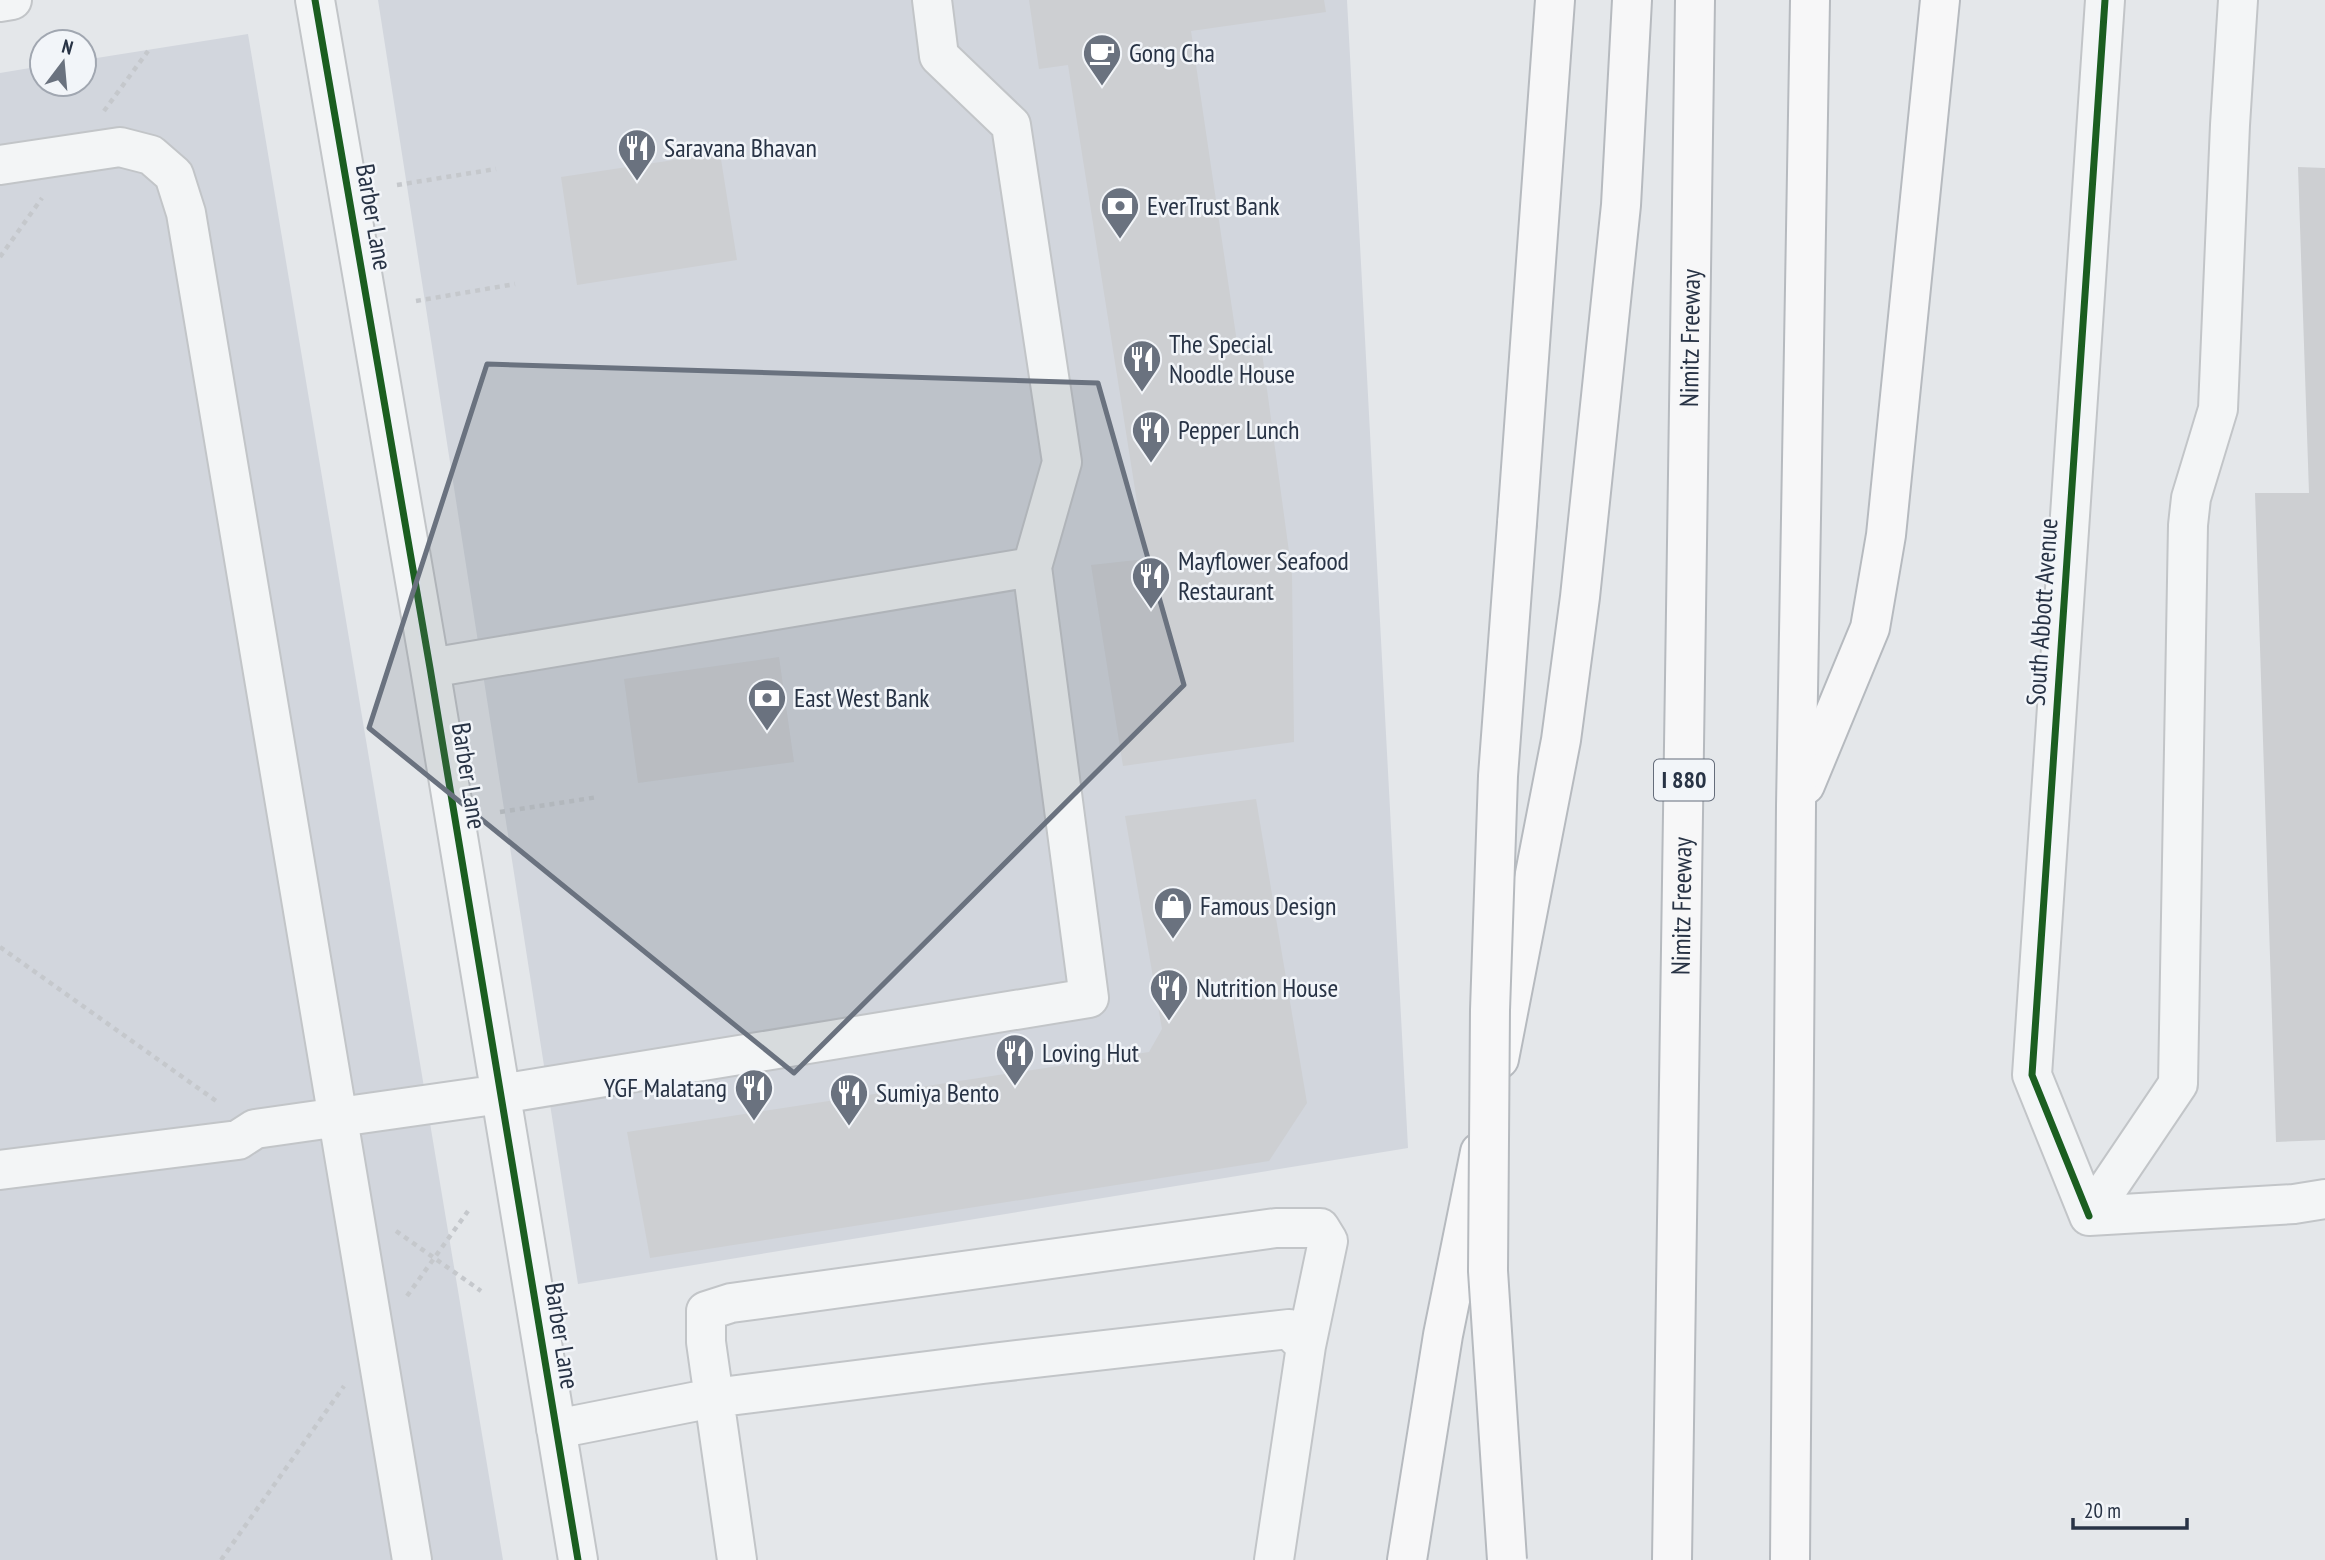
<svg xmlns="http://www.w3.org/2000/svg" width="2325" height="1560" font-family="'PT Sans Narrow',sans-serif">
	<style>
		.built { fill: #d2d6dd }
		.building { fill: #cdcfd2 }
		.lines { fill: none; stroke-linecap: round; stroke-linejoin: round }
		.minor-casing { stroke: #c2c5c8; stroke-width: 42 }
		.highway-casing { stroke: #b6babf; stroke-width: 42 }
		.path { stroke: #c5c8cc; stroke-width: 4.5; stroke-dasharray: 5 5; stroke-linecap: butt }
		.minor { stroke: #f3f5f6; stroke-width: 38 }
		.highway { stroke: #f7f7f8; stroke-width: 38 }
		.highway-bridge-casing { stroke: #b6babf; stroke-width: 42; stroke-linecap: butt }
		.highway-bridge { stroke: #f7f7f8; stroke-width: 38 }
		.cycleway-casing { stroke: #f2f5f9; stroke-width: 11 }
		.cycleway { stroke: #1b5e20; stroke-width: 7 }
		.marked { fill: #6a727f; fill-opacity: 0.2; stroke: #6a727f; stroke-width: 5; stroke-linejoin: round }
		.labels { text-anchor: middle; stroke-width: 5; stroke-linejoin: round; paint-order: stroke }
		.shield { fill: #f2f5f9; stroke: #656d7b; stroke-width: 2 }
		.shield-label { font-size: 24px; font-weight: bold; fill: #283345 }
		.poi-label { font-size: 26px; fill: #283345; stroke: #f2f5f9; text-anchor: start }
		.street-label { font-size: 26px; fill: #283345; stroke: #f2f5f9 }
	</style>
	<rect width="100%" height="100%" fill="#e4e7ea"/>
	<!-- built -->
	<path class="built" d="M378 0H1347L1408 1148 578 1284Z
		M248 34 503 1560H0V73L42 66V84H84V60Z"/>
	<!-- building -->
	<path class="building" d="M1029 0H1324L1326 12 1191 31 1238 349 1261 345 1292 574 1294 742 1123 766 1091 565 1146 559 1068 65 1039 69Z
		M720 153 737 260 577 285 561 177Z
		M2298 167 2325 168V1140L2276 1142 2255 493H2309Z
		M779 657 794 762 638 783 624 679Z
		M1256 799 1307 1103 1269 1161 650 1258 627 1132 1149 1052 1162 1029 1125 816Z"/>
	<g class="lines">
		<!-- minor casing -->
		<g class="minor-casing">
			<path id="minor" d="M315 0 430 668 578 1560
				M0 2 12 0
				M0 165 120 147 151 155 174 175 186 213 412 1560
				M430 668 1032 567
				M0 1170 238 1140 255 1129 501 1094 1089 998 1032 567 1062 462 1011 125 939 56 932 0
				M2089 1216 2178 1084 2188 525 2191 498 2218 409 2230 125 2238 0
				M2089 1216 2032 1075 2105 0
				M2089 1216 2294 1204 2325 1199
				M556 1429 713 1398 983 1364 1289 1329 1306 1346 1274 1560
				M737 1560 706 1342V1311L731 1303 1276 1228H1320L1328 1241 1306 1346"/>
		</g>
		<!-- highway casing -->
		<g class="highway-casing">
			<g id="highway">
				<path d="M1517 523 1555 0"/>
				<path d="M1805 785 1870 628 1886 535 1940 0"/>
				<path d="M1499 1059 1561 740 1580 597 1621 205 1632 0"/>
				<path d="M1407 1560 1443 1335 1480 1152"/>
				<path id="s1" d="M1672 1560 1695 0"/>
				<path d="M1790 1560 1796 806 1810 0"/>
			</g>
		</g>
		<!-- path -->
		<path class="path" d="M104 111 148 51
			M397 185 496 169
			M0 257 42 198
			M416 301 515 284
			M500 812 598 797
			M0 947 219 1103
			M396 1231 481 1291
			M407 1296 468 1211
			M221 1560 344 1386"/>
		<!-- minor -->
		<use href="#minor" class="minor"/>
		<!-- highway -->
		<use href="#highway" class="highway"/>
		<!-- highway-bridge casing -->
		<g class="highway-bridge-casing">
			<path id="highway-bridge" d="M1507 1560 1488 1271 1490 1010 1498 776 1517 523"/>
		</g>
		<!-- highway-bridge -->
		<use href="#highway-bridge" class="highway-bridge"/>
		<!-- cycleway casing -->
		<g class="cycleway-casing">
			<path id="cycleway" d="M315 0 430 668 578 1560
				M2089 1216 2032 1075 2105 0"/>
		</g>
		<!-- cycleway -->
		<use href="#cycleway" class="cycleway"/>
	</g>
	<!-- marked area -->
	<path class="marked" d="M487 364 1098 383 1184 685 794 1073 369 728Z"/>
	<!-- icons -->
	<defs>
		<g id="cafe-pin" transform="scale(2.0125)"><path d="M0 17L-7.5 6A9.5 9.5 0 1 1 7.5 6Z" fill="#6a727f" stroke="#f2f5f9"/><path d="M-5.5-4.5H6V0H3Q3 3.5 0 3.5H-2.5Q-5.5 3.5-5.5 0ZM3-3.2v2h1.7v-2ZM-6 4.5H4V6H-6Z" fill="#fff"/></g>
		<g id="restaurant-pin" transform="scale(2.0125)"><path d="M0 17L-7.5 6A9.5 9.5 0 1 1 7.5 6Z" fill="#6a727f" stroke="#f2f5f9"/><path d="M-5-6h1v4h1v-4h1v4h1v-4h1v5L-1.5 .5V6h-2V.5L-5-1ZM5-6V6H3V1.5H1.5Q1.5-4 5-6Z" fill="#fff"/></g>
		<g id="bank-pin" transform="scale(2.0125)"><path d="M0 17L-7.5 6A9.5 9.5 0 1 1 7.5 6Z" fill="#6a727f" stroke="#f2f5f9"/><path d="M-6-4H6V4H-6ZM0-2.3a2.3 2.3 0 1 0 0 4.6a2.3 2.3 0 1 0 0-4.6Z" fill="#fff"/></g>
		<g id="shop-pin" transform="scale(2.0125)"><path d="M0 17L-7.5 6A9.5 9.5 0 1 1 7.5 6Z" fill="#6a727f" stroke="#f2f5f9"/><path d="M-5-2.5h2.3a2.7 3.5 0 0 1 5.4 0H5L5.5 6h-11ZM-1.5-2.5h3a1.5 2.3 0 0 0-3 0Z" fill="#fff"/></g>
	</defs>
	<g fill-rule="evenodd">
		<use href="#cafe-pin" x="1102" y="53"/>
		<use href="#restaurant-pin" x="637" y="148"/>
		<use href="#bank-pin" x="1120" y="206"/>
		<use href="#restaurant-pin" x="1142" y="359"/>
		<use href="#restaurant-pin" x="1151" y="430"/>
		<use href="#restaurant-pin" x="1151" y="576"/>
		<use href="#bank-pin" x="767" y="698"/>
		<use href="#shop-pin" x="1173" y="906"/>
		<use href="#restaurant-pin" x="1169" y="988"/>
		<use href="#restaurant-pin" x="1015" y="1053"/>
		<use href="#restaurant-pin" x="754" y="1088"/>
		<use href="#restaurant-pin" x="849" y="1093"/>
	</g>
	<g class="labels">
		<!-- shield labels -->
		<rect class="shield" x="1654" y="759.5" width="60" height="41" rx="5"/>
		<g class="shield-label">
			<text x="1684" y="788">I 880</text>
		</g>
		<!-- poi labels -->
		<g class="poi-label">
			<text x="1129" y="62">Gong Cha</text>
			<text x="664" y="157">Saravana Bhavan</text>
			<text x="1147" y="215">EverTrust Bank</text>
			<text x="1169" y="353">The Special<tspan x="1169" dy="30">Noodle House</tspan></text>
			<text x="1178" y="439">Pepper Lunch</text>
			<text x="1178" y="570">Mayflower Seafood<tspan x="1178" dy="30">Restaurant</tspan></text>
			<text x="794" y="707">East West Bank</text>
			<text x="1200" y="915">Famous Design</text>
			<text x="1196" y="997">Nutrition House</text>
			<text x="1042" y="1062">Loving Hut</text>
			<text x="727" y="1097" text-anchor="end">YGF Malatang</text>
			<text x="876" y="1102">Sumiya Bento</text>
		</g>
		<!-- street labels -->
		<g class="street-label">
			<text transform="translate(374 217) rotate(80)" y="9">Barber Lane</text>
			<text dy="9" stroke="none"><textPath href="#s1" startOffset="1222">Nimitz Freeway</textPath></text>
			<text transform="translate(2042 612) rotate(-86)" y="9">South Abbott Avenue</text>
			<text transform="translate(469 776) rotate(81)" y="9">Barber Lane</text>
			<text dy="9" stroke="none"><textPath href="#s1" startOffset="654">Nimitz Freeway</textPath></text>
			<text transform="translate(562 1336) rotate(81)" y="9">Barber Lane</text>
		</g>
	</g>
	<!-- north arrow -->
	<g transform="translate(63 63) rotate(16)"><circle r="33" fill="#f2f5f9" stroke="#a1a7b1" stroke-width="2"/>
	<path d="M0-5L12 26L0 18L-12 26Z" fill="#6a727f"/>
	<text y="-10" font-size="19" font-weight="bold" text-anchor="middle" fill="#283345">N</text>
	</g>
	<!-- scale -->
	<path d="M2073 1518v10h114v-10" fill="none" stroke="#283345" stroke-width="3.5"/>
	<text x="2084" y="1518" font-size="21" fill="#283345" stroke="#f2f5f9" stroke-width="5" paint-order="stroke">20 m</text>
</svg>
